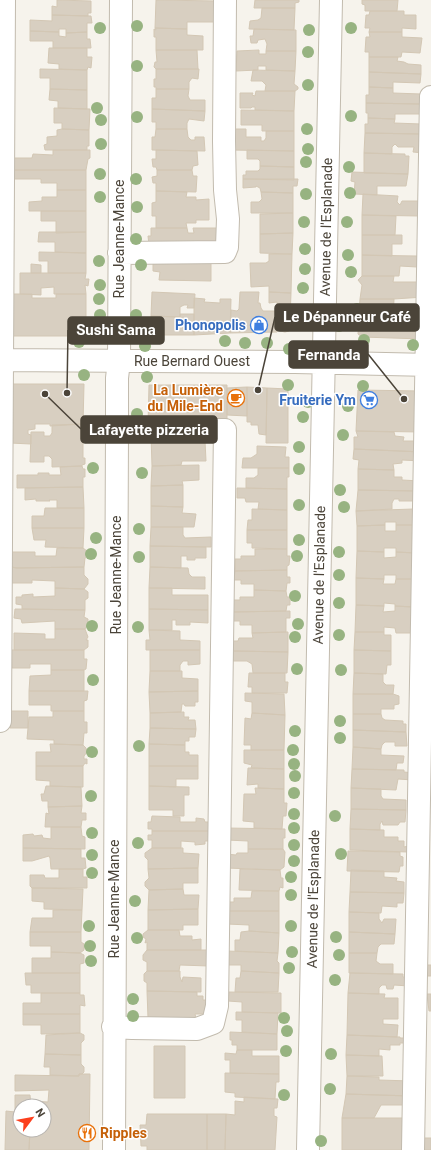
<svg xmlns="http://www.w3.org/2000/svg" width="431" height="1150" font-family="Roboto,sans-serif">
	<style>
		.building { fill: #d8cfc1; stroke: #d3c7b4 }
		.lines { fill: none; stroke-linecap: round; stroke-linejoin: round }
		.minor-casing { stroke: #c2bbae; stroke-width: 24 }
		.minor { stroke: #fff; stroke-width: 22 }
		.tree { fill: #97b381 }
		.labels { text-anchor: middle; stroke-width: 3; stroke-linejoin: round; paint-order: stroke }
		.street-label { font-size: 14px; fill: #4b4439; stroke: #fff }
		.shop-label { font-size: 14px; font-weight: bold; fill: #366cbe; stroke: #fff; text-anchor: end }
		.food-label { font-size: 14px; font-weight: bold; fill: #c56008; stroke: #fff; text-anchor: end }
		.leader { fill: none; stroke: #4b4439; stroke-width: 1.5 }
		.callout-dot { fill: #4b4439; stroke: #fff; stroke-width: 1.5 }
		.callout { fill: #4b4439; stroke: #4b4439; stroke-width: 1.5 }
		.callout-label { font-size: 15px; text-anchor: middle; font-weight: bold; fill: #fff }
	</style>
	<rect width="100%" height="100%" fill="#f6f3ec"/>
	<!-- building -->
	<path class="building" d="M57 0 91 1V13H88V16L52 15V6L57 7Z
		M156 0 217 1V22H187V29L155 28Z
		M255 0H299V2L295 3V8H254Z
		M362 0H398L397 11H365V5L362 4Z
		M262 8H295L294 30 249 29 250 21 258 20 261 18Z
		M370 11H404V15H416V29L402 28V32H369L370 28H365L366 15H369Z
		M52 15 91 16 92 23H87V32L66 33V29H59V32L30 31V20L52 21Z
		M155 28 187 29V35L203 36V50H156V37H154V29L156 30Z
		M254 29 296 30V51H266L267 44 265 39 258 40 257 43H251L250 36H253Z
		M30 31 59 32V36L66 37V33L87 32V39H90L91 48H53V41H30Z
		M369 32H402V37L422 38 420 53 402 52 401 57H369V52H365L366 37H370Z
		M49 48H87V57H92L91 68 88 67 87 70 59 69V64L48 63Z
		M156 50H197L198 69H156L154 67 155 62H157Z
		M259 50V54H266V51H296L295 71 266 70V66H258V70L236 71 237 51Z
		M369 57H398L397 61 404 62 408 64 421 65V74L369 72Z
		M40 69 87 70V90L50 89V78H40Z
		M156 69H199L198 79 192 78 189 82V89H156V87H154V79H156Z
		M253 70 295 71 294 84 298 87V89L295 91H265L266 85 262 81H251Z
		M369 72 421 74 420 83 393 82V88L369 87Z
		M369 87 393 88V93L421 94 420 104 366 103V95H369Z
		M50 89 87 90V109L58 108V101L49 100Z
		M156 89H189L188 96 190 100H205V111L152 109V98H156Z
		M256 91H295L294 111 255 110V107H252L251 108H240V93H253L252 95 255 96Z
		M366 103 420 104V114H395V119L368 118V113H366Z
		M54 108 90 109 89 130 62 129V123H54Z
		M152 109 205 111 204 121 189 119 187 123V129H156V122H152Z
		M241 110 294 111V131H262V125H241Z
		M368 118 395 119 394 123 421 124V134L365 133V124H368Z
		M62 129 89 130V146H87V150H45L44 145 47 144V137L57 136V130Z
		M156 129H187L188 137 191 140H195V137H204L205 151 152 150V137H155Z
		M231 129H246V137H261V141H264L266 138V131H294V151L231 150Z
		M365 133 421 134 424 153 413 152 414 147H398L395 144 392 147V154L364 153Z
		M53 150H90V158L88 159 86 170H13V158H32L33 154 53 155Z
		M156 150 197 151 198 165 193 166 192 170H157L156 167H153L152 159H156Z
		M247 150 294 151V167L260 166V161L258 159H247Z
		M364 153 405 154V156H409L408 174 364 173Z
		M260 166 294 167V180L243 179V175H246V171H258L260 169Z
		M13 170H86V190H57V183H41V179H13Z
		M157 170H192L193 176H197L196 192 156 191V183H153L152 177 157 176Z
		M352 172 408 174 406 186H377V195L354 194 355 182 351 181Z
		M243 179H298L297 186H293V193L261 192 260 188 256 186V187L243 188Z
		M57 190H86V211H29V202L42 201V197H57Z
		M156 191 187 192 186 197H196V200L209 199V220H196V223H186L187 228H156V216H152V203L156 202Z
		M261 192 293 193V213H251V202H259L262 199Z
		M363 194 398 196 397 202 400 205 402 201H419V216L362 215Z
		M41 211H86V232L56 233V221H41Z
		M293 213V233L260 234V214Z
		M362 215 396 216 395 235H362Z
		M151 228H187L188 233H194L193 228H220V245H149L148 236H151Z
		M39 232H86V253L55 252V242H38Z
		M293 233 292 254 260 253V234Z
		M362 235H402V244H392V256L362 255Z
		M39 252 86 253V273H48V261H39Z
		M269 254H292L291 293 269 292V286L251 287 250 263H266L269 261Z
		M362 255 417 256V267L400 266 399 276H362Z
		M211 261V281L159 280 160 272 153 271V262Z
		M31 264 41 265V273H31Z
		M20 273H86L85 279H89L88 286 85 285 86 294H54V287L41 288V295L20 294Z
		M362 276H394L393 282H418L424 297 394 299H360L362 285 358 280Z
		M152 292 195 294 194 308H187L188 305H184L180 307V317L151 316Z
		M240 292H259L258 303H260L261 308 263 311H277V302L269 303V292L291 293 290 319 288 318V321L291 327 289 331 285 332 280 331 278 328 277 332 230 333 231 310 237 311 239 309Z
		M12 294H32V298H56V294H86V336H12Z
		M194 298 205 299 204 302 220 303V299H231L230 333 194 335Z
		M360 299H394L393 319 401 320 400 324H422V339L362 337 358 334Z
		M180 314H194V335H150L151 316 180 317Z
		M10 384H84L83 424 50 426V424H35V429L28 430V434L31 435V444L10 443Z
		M149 385H227V427L148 426Z
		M247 387 267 388 266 435 259 434 258 425H251V422H247Z
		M247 387V416L227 415V388Z
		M267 388 288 389V443H266Z
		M358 390 421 391V432L356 431Z
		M83 424V458H85V464L82 465V466L52 467V459L49 456H44V462H30L31 432H44V436H50L52 433V425Z
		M356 431 394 432 395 436 404 437 403 441H421L422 452 354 449V437H358Z
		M151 435 205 441 206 461H182L181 465 152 466Z
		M257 446 286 447 285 457H289V468H242L243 458H251L257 454Z
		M354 449 422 452V461L402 460V463L393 464 394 470 358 469 359 460 353 459Z
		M199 465V480L182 481 183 485 151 486 152 466Z
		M82 466 83 469H85V477H83V487L17 488V475H38V473H49V475H61L60 467Z
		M258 468H289V477H287V489L246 488V478H254L258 475Z
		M358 469 394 470V477H402V480L420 481V491L358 490Z
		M183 485V507L151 506V486Z
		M83 487 84 508H57V500H49L50 501H36V499L25 500V488Z
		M237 488 287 489V510L258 509 259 502H246L245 498H237Z
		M358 490 417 491 418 501H399V499H394L392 503V509L356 511Z
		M151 506 183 507 182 513 196 514 194 527H151Z
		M45 508H84V528H32V516H44Z
		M252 509 287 510V530H247L248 520H252Z
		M413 509V525H396V522H385V525L357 526 356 511Z
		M385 525V531H396V525H417L416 553 396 552V548H384V552L357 551V526Z
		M151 527H183V535L185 538 211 537V547L150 546Z
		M32 528H84L83 548 45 547 46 540H34Z
		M247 530H287V549L252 548V543H247Z
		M150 546 206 547V558H195V560H187V556H181V568L150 567Z
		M57 548H83L87 551 88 556 85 558 84 567 17 568 11 567V552H35V556H56Z
		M255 549H287V556H290L289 565 287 566V570L235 571V559H241V556H255Z
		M357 551 384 552V558L396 557V552L416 553 414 579H396V575H384V579L356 578Z
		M11 567 17 568 84 567V575L88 579V584L84 589 55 588V581L32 580V583H11Z
		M150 567 188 568 189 574 192 577H205V589L149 588Z
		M287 570V577H290V583H287L286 591 254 590V584H241V580H234L235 571Z
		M356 578 384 579 383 584H395L396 579H414L413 607 395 606V604L384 603V606L356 605Z
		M55 588 84 589 88 592V598L85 600V610L22 609V605L16 604V597H22V595L33 594V597L55 596Z
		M149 588H172V595H208V610L149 609Z
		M254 590 286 591 287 597H290V605H287L286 611 233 612V600H240V597H254Z
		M356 605 384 606 383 612 395 611V606L413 607V633H396L395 628 384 627V632H355Z
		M15 609 85 610 84 617 88 619V624L85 629H55V621L22 623 21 619 14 618Z
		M149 609 208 610V623L190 622V625H176V620H172V630H149Z
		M290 611V618H286V632L252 633V625H240V621H233V612Z
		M55 629H85L88 637 86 640H88V647L84 650H14V633L45 634V639H55Z
		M149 630 180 631V640L200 641V650H146V640H150Z
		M286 632H288V652L233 651V641H238L239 638H253L252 633Z
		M355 632H384V635H391V651L354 650Z
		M11 650H84V659H87L86 669 84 670H51V664H30V668H12Z
		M150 650H200V664L188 665V661H183L180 665V671H150Z
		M354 650 391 651V665H387L386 674 354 673Z
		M233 651 288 652 287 673H253L252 664 247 661H233Z
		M51 670H84V691H29L30 676 51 675Z
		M150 671H182V678L198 679V691L149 692Z
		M249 673H285V682H288L287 693H252V687H248Z
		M354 673 383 674V682L386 685H394L393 694H353Z
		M29 691H88L87 700 84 701V711H51V705H29Z
		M198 691V702H195V706H185L184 704H182L181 712 150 713 149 692Z
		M245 693 284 694 285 715 252 713V702L245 701Z
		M353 694H393L399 696V704L394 705V709H381V714H353Z
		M11 711H28V728H10Z
		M53 711H84V722H87V733H84L83 745 54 744V740L27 739 29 717H53Z
		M184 712V717H189L188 720H195L196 729 150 728V713Z
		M252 713 285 715 284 750H251V745H244L245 718 251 719Z
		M353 714H381L382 718 385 720 403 721V724H406V732L353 730Z
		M150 728 196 729 195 737H189V741H185V745L149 744Z
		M353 730 406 732 407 746H395V742H385L382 745 381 749 353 747Z
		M50 744 83 745 86 748 87 752 84 756V759H87V764L85 763 83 766H36V752H51Z
		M149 744 185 745V752H189V755H198V766H149Z
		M353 747 381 749V755L404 756 403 763H397L396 770 352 769Z
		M244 750H284V769L251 768 252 765 244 763Z
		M36 766H83V787L50 786V781L36 780Z
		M149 766H198V779H176V787L149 786Z
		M248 768 284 769V789L258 788V784L247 785Z
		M352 769 404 770V772L414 773 413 780 398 779 396 790 351 788Z
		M46 786 81 787 82 806 48 807V801H42L41 794H44Z
		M149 786 189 787V795H184V816H173V810H149Z
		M255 788 284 789V803H287L286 816H283L282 829 254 828V822L243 821 244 794H256Z
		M351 788 381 789V796L383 799 406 800V810L351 809Z
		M82 806 81 813H86V820H82L81 827H45L46 813 49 814 48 807Z
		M351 809 406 810 405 822H400L398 825H383L382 821 380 824V830L350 829Z
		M152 816 180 817V822H196V818L204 819 205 822H213V831H152V829H148V822H151Z
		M51 827H81L82 836 85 837V849L23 848V835L33 834 34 836 42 835 43 838 51 839Z
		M227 828 285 829V838H283V849H248V841L227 840Z
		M350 829 384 830V837H398V841H404V847L409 846 408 852 350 850Z
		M152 831H213V841H205V844L195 845V842L181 841V848H152V840H148V835H152Z
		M23 848 81 849V858H85L86 868 83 869H51L50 858 49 856 32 861H23Z
		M152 848H183V853L199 854 198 868 148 869V860L145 857V853Z
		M248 849H283L285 852 284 867 280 870 226 868V854L236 855 237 853H248Z
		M348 851 400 852V856L403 857V866H400L399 872 347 871Z
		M198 868V883H183V889L149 890 145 886V882L149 878 148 869Z
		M59 869H83V877H87V888H32L30 886V875H44L45 878H59Z
		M240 869 280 870 281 878H283V888L280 887 279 891 239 890Z
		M351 870 384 871V877L397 878 396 881 404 882V893L350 892Z
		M32 888 83 889 82 910 44 909V902L32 901Z
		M183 889 184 895H199L198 909 148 910 149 890Z
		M252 891H279V911H227V902H234V898H251Z
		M350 892 404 893 403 903H397V907L382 906 381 913 349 912Z
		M198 909V925H183V930H148V910Z
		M53 910H82L81 932H30L32 918H53Z
		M227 911H279V933L249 931V925L227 924Z
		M349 912 379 913V919L382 923 384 919H396L395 934 349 932Z
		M148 930H179L180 936H192V940L201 939V950H147V942L145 943 146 939 143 937V934Z
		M249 931 279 933 278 953 235 951V940H240L241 932Z
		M30 932H81V942L84 944V950L80 953 51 952V946H30Z
		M349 932 395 934 394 944H381L378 947 377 953H349Z
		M147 950H209V966L180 965 179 971H147V962L143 960V955Z
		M227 951 278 953 277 961 279 963V973L241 971V965H228Z
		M51 952 80 953 84 955V963L80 964V973H32V958H51Z
		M349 953H377L376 961 380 964H393V974L349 973Z
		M423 965H431V976H423Z
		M147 971H180V977L182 982 183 977 201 978V992L147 991V983L144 981V974Z
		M241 971 279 973 278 992H235L236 978H240Z
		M25 973H80V993H31V985H26Z
		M350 973 403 974V977L409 978V986L394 985 393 989H387L386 985H382L379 988V994L348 993Z
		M147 991 197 992V996H203V1000H208V1009L205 1010V1014H195L196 1018H148Z
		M229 992 281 993V1013L242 1012V1002L228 1001Z
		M41 993H80V995H84L85 1006 80 1005V1014H23V1003H41Z
		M348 993 385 994 384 998H398V1019H383V1024L398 1025 397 1037 347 1035Z
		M427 994H431V1011H429Z
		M236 1012 278 1013 277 1034 242 1032V1020H236Z
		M23 1014H80V1033L41 1034V1025H23Z
		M230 1032 277 1034V1050H237V1045H232V1040H230Z
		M80 1033 84 1035V1040L81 1043V1055L45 1054 46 1035Z
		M347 1035 400 1037V1038H405V1043H400V1045H390V1050L379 1049V1056L346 1055Z
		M154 1046H185V1098H154Z
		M237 1050H252V1056H279V1074L230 1073V1060H225V1053L236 1054Z
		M45 1054 81 1055V1064L84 1067V1072L82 1074H79V1076L50 1075V1067H44Z
		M346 1055 382 1056 383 1076H347Z
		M225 1073 279 1074V1082H276L275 1099 235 1097V1093L225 1092Z
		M79 1074H90L89 1150H29L30 1130H44V1106H31V1101L48 1102 49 1090 15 1091V1075L79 1076Z
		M347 1076 379 1077V1080L411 1081V1096L346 1094Z
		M346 1094 411 1096 410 1105H381L374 1118H342Z
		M15 1095H30L31 1106H20V1130H30L29 1150H5L6 1111 15 1112Z
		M244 1097 278 1099 277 1108H274V1116L277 1117 275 1150H225L226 1114 235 1115V1101L244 1102Z
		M147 1114H207V1150H147V1146H141L140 1125H146Z
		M207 1114H226L225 1150H207Z
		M342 1118H408L407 1150H342Z
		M417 1138H431V1150H417Z"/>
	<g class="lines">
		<!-- minor casing -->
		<g class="minor-casing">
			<path id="minor" d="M119 253 225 252 227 247 228 219 225 190 224 141 225 0
				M0 360 295 362 431 365
				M0 721 4 0
				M113 1027 132 1028 197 1029 213 1023 217 1006 225 430 117 431
				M114 1150 117 431V378L119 361 121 0
				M308 1150 331 0
				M413 1150 431 97"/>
		</g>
		<!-- minor -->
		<use href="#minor" class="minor"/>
	</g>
	<!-- trees -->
	<g class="tree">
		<circle cx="137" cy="26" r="6"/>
		<circle cx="100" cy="28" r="6"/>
		<circle cx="351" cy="28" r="6"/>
		<circle cx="309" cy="30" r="6"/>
		<circle cx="308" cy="52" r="6"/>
		<circle cx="137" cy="66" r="6"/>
		<circle cx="308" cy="85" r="6"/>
		<circle cx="97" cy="108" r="6"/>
		<circle cx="351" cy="116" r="6"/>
		<circle cx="137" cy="117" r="6"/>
		<circle cx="101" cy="120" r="6"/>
		<circle cx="307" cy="129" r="6"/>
		<circle cx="101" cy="144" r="6"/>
		<circle cx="308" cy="149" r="6"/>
		<circle cx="306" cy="162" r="6"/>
		<circle cx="349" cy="167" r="6"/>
		<circle cx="100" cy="174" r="6"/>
		<circle cx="136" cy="179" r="6"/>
		<circle cx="350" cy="193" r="6"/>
		<circle cx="306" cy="194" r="6"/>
		<circle cx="100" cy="197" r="6"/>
		<circle cx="137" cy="207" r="6"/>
		<circle cx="304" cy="222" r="6"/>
		<circle cx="347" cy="222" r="6"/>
		<circle cx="136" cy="239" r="6"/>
		<circle cx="305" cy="249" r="6"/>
		<circle cx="348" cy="255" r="6"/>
		<circle cx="99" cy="261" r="6"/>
		<circle cx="141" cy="265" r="6"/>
		<circle cx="305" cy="269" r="6"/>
		<circle cx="351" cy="272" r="6"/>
		<circle cx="100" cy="285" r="6"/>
		<circle cx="303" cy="288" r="6"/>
		<circle cx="99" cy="299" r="6"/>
		<circle cx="357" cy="309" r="6"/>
		<circle cx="100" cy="315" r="6"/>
		<circle cx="136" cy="315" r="6"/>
		<circle cx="339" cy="326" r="6"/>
		<circle cx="364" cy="340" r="6"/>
		<circle cx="225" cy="341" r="6"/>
		<circle cx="79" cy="342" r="6"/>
		<circle cx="245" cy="343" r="6"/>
		<circle cx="267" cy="343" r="6"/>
		<circle cx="413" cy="345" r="6"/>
		<circle cx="145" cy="346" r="6"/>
		<circle cx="289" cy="349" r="6"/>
		<circle cx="84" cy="375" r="6"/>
		<circle cx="147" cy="377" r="6"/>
		<circle cx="288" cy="385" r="6"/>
		<circle cx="363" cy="386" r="6"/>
		<circle cx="308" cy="402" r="6"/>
		<circle cx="348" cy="406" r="6"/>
		<circle cx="137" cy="414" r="6"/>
		<circle cx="303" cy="417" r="6"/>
		<circle cx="343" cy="435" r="6"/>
		<circle cx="299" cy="447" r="6"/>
		<circle cx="93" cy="468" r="6"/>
		<circle cx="299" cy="469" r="6"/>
		<circle cx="142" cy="473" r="6"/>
		<circle cx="340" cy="490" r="6"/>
		<circle cx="299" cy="505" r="6"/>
		<circle cx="344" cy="507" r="6"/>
		<circle cx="139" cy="529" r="6"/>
		<circle cx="96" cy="538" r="6"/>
		<circle cx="299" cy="540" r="6"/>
		<circle cx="339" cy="552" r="6"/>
		<circle cx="91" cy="554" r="6"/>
		<circle cx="297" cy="556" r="6"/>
		<circle cx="139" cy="557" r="6"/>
		<circle cx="339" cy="575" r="6"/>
		<circle cx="295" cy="596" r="6"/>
		<circle cx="339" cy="603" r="6"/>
		<circle cx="298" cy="624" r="6"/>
		<circle cx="92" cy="626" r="6"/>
		<circle cx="138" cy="627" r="6"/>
		<circle cx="339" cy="635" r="6"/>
		<circle cx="295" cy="637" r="6"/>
		<circle cx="297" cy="669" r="6"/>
		<circle cx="341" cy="670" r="6"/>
		<circle cx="93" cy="680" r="6"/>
		<circle cx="340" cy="721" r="6"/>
		<circle cx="295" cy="731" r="6"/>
		<circle cx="340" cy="738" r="6"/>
		<circle cx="139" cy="746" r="6"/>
		<circle cx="293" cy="750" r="6"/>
		<circle cx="92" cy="752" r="6"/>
		<circle cx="294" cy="764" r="6"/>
		<circle cx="295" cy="776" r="6"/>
		<circle cx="294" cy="793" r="6"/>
		<circle cx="91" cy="796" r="6"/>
		<circle cx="294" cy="814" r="6"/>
		<circle cx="335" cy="816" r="6"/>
		<circle cx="294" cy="828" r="6"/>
		<circle cx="92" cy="833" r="6"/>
		<circle cx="138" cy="843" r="6"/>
		<circle cx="294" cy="845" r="6"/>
		<circle cx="341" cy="854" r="6"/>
		<circle cx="92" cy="855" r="6"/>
		<circle cx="294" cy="861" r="6"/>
		<circle cx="92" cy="873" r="6"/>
		<circle cx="291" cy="877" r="6"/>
		<circle cx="291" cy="895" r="6"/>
		<circle cx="135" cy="901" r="6"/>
		<circle cx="89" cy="926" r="6"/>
		<circle cx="291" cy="926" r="6"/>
		<circle cx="336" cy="937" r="6"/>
		<circle cx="137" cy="938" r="6"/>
		<circle cx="90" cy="946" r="6"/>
		<circle cx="292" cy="952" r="6"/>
		<circle cx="339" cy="955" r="6"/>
		<circle cx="91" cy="961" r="6"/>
		<circle cx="289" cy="968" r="6"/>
		<circle cx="335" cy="980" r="6"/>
		<circle cx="133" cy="999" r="6"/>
		<circle cx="133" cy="1016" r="6"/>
		<circle cx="284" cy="1018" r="6"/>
		<circle cx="287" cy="1031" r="6"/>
		<circle cx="286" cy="1051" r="6"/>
		<circle cx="331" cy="1054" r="6"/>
		<circle cx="330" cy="1089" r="6"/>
		<circle cx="284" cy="1095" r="6"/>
		<circle cx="321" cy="1141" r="6"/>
	</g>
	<!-- icons -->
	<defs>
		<g id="shop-ring" transform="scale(0.9)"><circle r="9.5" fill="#fff" stroke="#3f7fe0" stroke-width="1.5"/><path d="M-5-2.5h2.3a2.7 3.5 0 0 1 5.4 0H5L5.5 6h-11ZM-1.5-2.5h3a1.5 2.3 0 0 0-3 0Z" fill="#3f7fe0"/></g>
		<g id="cafe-ring" transform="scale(0.9)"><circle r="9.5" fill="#fff" stroke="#e8710a" stroke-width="1.5"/><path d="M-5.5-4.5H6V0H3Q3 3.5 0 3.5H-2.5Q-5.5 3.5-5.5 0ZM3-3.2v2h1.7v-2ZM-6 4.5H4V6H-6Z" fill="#e8710a"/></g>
		<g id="supermarket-ring" transform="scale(0.9)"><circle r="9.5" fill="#fff" stroke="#3f7fe0" stroke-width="1.5"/><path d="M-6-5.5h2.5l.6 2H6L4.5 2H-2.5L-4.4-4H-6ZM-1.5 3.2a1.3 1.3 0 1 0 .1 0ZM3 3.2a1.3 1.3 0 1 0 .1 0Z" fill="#3f7fe0"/></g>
		<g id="restaurant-ring" transform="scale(0.9)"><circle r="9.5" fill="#fff" stroke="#e8710a" stroke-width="1.5"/><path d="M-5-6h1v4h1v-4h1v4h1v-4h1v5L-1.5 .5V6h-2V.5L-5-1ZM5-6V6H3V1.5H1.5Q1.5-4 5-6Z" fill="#e8710a"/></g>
	</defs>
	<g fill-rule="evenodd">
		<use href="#shop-ring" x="259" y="325"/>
		<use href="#cafe-ring" x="236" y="398"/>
		<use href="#supermarket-ring" x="369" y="400"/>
		<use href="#restaurant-ring" x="87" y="1133"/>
	</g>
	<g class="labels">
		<!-- street labels -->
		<g class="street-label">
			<text transform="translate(326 227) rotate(-89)" y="5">Avenue de l'Esplanade</text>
			<text transform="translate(119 239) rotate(-90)" y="5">Rue Jeanne-Mance</text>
			<text x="192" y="366">Rue Bernard Ouest</text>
			<text transform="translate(116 575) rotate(-90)" y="5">Rue Jeanne-Mance</text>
			<text transform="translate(319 575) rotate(-89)" y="5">Avenue de l'Esplanade</text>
			<text transform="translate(114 899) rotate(-90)" y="5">Rue Jeanne-Mance</text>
			<text transform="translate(313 899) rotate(-89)" y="5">Avenue de l'Esplanade</text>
		</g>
		<!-- shop labels -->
		<g class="shop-label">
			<text x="246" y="330">Phonopolis</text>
			<text x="356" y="405">Fruiterie Ym</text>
		</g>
		<!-- food labels -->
		<g class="food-label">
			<text x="223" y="395">La Lumière<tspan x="223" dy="16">du Mile-End</tspan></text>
			<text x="100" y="1138" text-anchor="start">Ripples</text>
		</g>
	</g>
	<!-- callouts -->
	<path class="leader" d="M258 390L275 317M67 393L68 330M404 399L368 354M45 394L81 429"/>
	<g class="callout-dot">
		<circle cx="258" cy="390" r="4"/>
		<circle cx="67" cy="393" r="4"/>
		<circle cx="404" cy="399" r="4"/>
		<circle cx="45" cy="394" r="4"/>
	</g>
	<g class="callout">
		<rect x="275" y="304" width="144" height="27" rx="4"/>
		<rect x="68" y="317" width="96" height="27" rx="4"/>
		<rect x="289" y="341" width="79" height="27" rx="4"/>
		<rect x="81" y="416" width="136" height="27" rx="4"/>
	</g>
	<g class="callout-label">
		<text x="347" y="322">Le Dépanneur Café</text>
		<text x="116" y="335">Sushi Sama</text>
		<text x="329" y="360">Fernanda</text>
		<text x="149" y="435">Lafayette pizzeria</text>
	</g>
	<!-- north arrow -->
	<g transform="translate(32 1118) rotate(58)"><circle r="19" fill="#ffffff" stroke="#b7b4b0"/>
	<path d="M0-3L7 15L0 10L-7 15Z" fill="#fc3f1d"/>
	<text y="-6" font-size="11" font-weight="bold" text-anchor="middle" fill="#4b4439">N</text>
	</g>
</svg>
